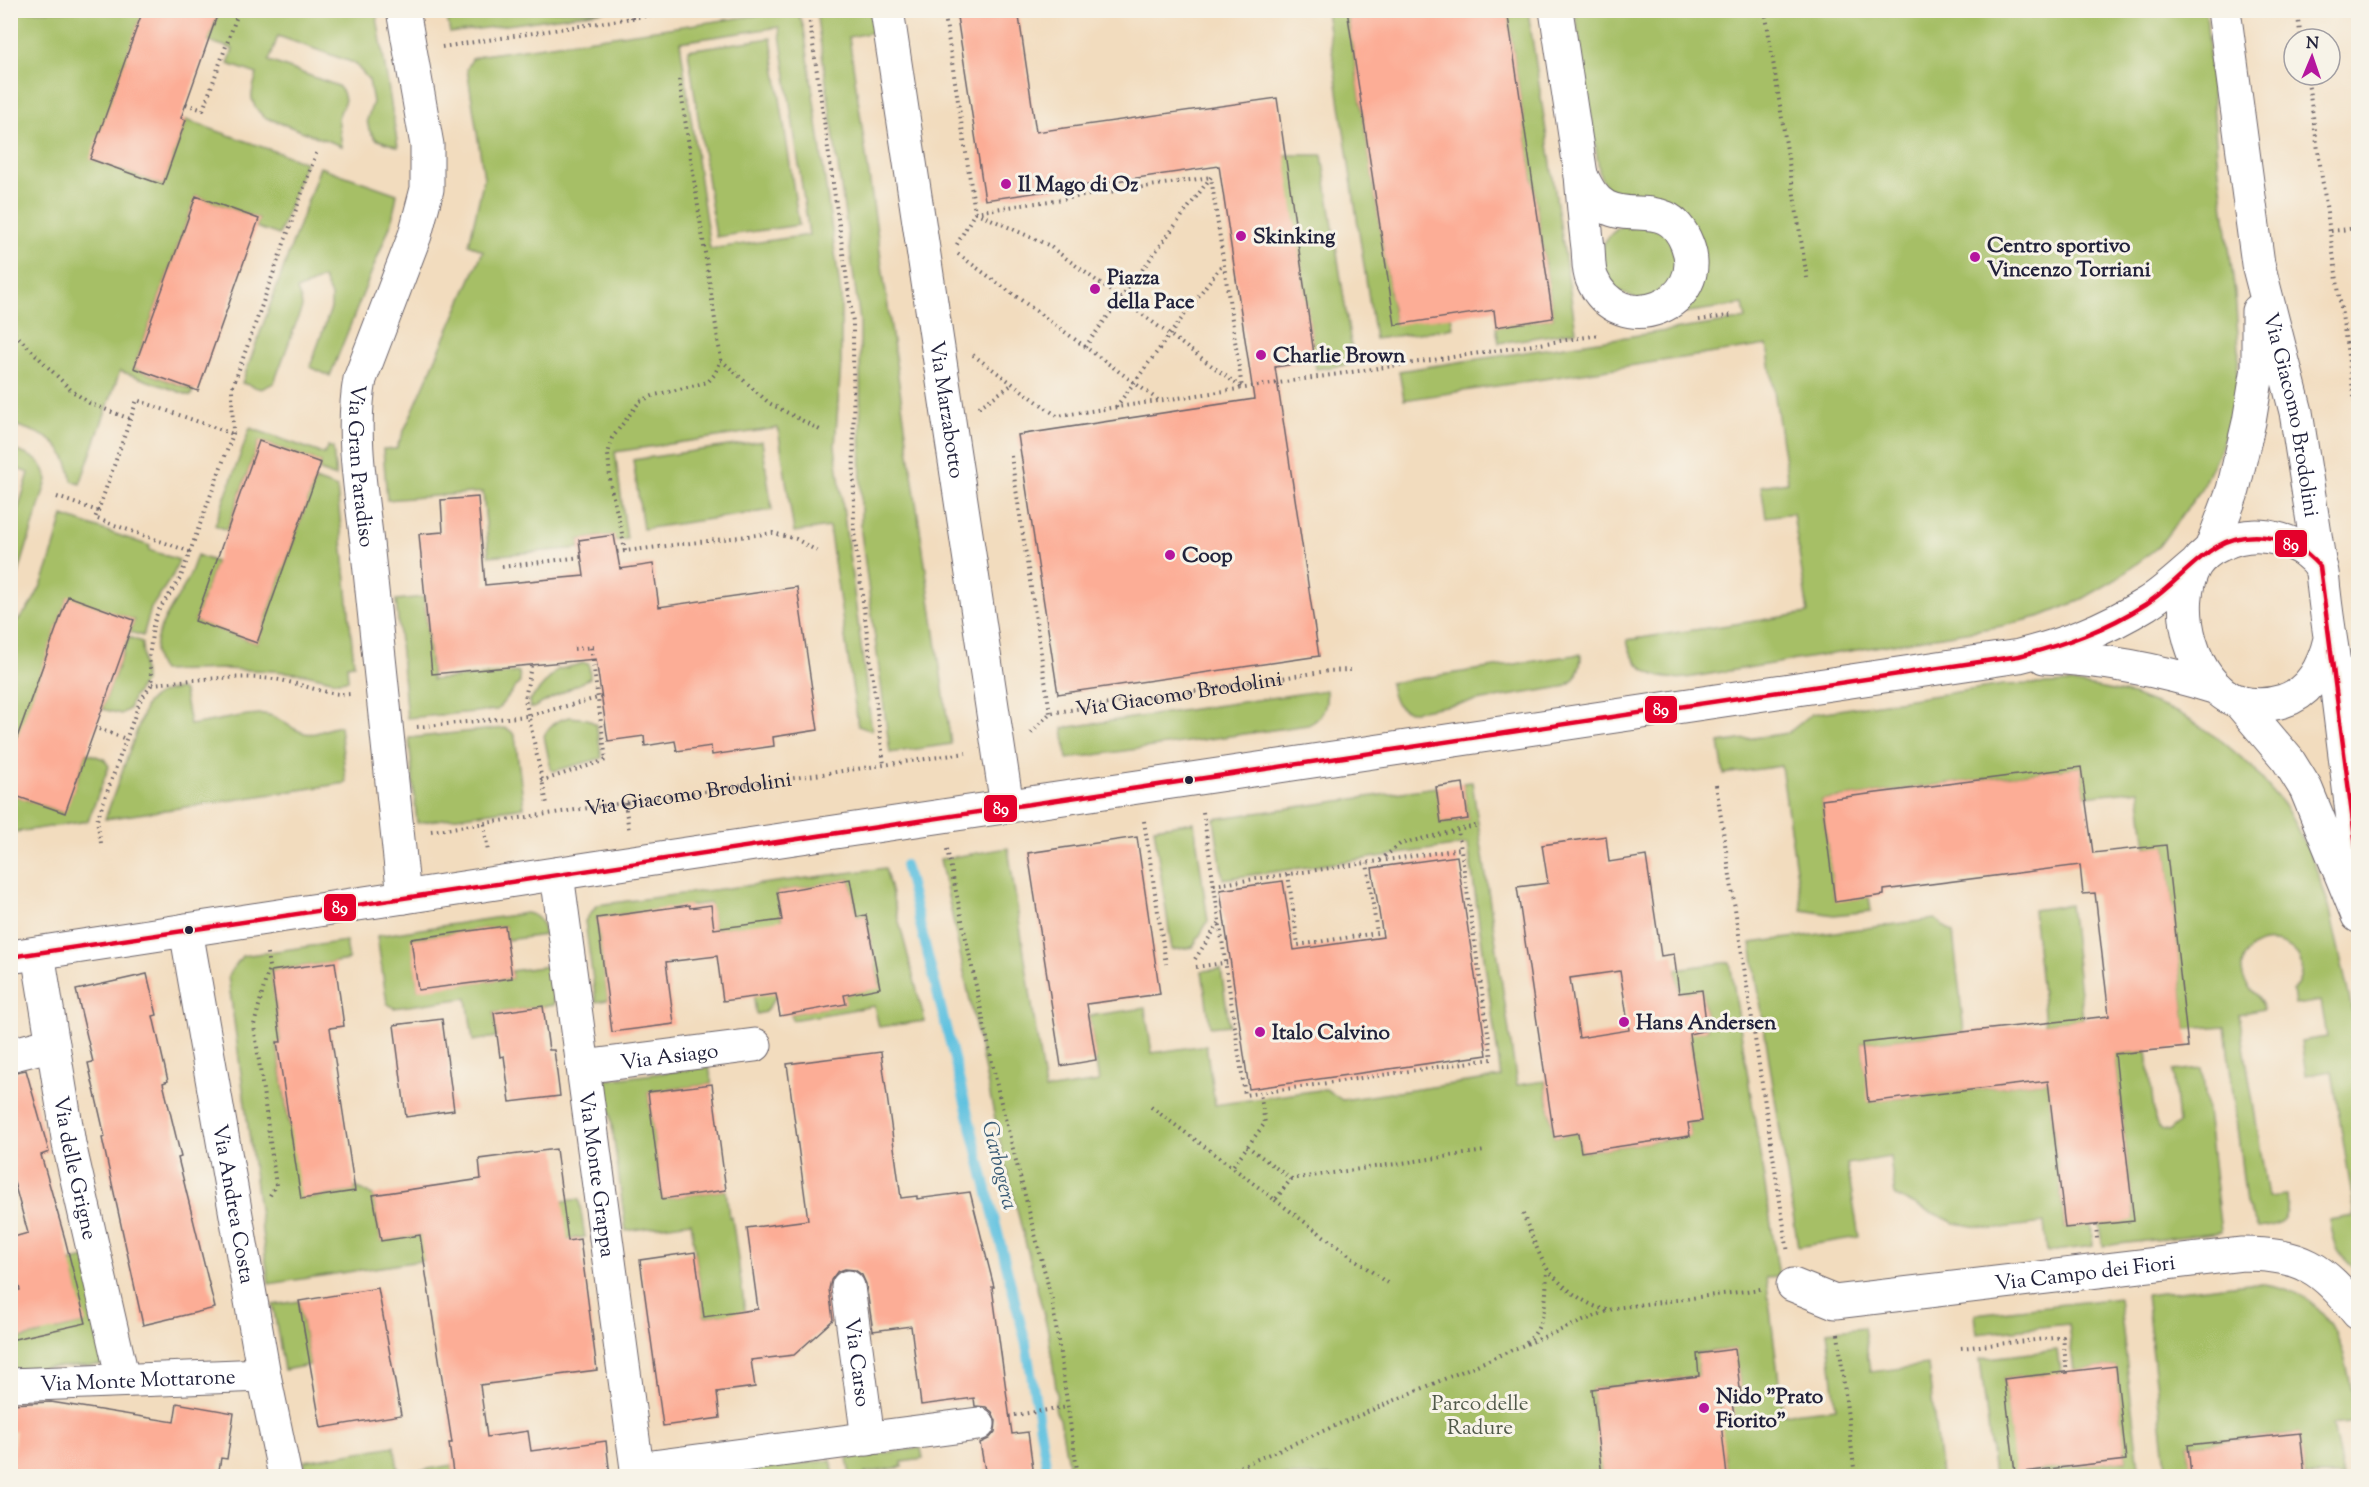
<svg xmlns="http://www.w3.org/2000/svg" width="2369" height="1487" font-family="'Sorts Mill Goudy',serif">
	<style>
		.green { fill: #a6bf66; stroke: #647050; stroke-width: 1.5; fill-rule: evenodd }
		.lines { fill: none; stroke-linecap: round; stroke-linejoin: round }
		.stream { stroke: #62c2e0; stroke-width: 10 }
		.building { fill: #fcad96; fill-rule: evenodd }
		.street-casing { stroke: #6b6369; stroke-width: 35 }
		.secondary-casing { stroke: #6b6369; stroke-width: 35 }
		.path { stroke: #6b6369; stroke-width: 4; stroke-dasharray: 1.5 4.5; stroke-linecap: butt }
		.street { stroke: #fff; stroke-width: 33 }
		.secondary { stroke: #fff; stroke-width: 33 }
		.bus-1-casing { stroke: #f7f3e8; stroke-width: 9 }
		.bus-1 { stroke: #e4002b; stroke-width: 4.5 }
		.poi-dot { fill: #b5179e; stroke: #f7f3e8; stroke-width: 2 }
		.bus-dot { fill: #22223b; stroke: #f7f3e8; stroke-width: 2 }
		.labels { text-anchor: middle; stroke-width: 6; stroke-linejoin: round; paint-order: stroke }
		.poi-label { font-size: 21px; font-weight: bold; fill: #22223b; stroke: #f7f3e8; text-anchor: start }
		.street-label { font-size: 21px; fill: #22223b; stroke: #f7f3e8 }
		.park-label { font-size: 21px; fill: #50594a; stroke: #f7f3e8 }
		.water-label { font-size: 22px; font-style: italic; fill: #385a75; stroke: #f7f3e8 }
		.line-badge { stroke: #f7f3e8; stroke-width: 2 }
		.badge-label { font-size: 16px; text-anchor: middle; font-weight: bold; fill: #fff }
	</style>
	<rect width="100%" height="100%" fill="#f7f3e8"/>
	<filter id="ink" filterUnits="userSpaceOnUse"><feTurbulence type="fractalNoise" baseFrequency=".0167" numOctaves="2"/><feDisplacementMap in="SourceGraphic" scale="12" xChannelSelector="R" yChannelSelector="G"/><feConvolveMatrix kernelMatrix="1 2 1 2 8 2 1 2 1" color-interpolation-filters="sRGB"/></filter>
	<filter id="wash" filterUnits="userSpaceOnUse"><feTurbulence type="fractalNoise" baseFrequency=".008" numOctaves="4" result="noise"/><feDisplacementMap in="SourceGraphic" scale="24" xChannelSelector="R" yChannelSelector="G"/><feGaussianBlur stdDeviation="1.35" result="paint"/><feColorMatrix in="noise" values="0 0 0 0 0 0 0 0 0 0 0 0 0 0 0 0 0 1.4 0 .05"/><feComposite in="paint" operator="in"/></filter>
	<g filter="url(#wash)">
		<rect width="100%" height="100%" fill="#f2dcbe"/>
		<!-- green -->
		<path class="green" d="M10 11H143L91 159 163 185 186 120 305 162 279 235 256 227 259 219 196 196 134 368 193 390 191 396 120 371 80 484 72 481C66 441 46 435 11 424Z
			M219 11H376L398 147 376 139 369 130 367 120 373 102 369 80 354 63 278 36 269 61 338 86 343 92 345 100 338 118 342 146 264 117C247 101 251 94 257 74L228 64 233 49 208 41Z
			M446 11V10L606 11 450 33Z
			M786 11C799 10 801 19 804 29L841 296V363L835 446 872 731 858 726 829 527 794 532 778 428 615 452 627 539 615 541 613 535 579 540 580 548 489 556 483 492 387 500 383 449H396L483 251 469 244 484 178 468 75 467 69 472 59 483 55ZM779 27 809 235 710 249 680 42Z
			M816 11H871L874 32 849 37 951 744 890 753 861 532 860 321Z
			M1326 11H1347L1395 324 1451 316 1453 328 1375 339Z
			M1507 11H1528L1576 331 1499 343 1496 327 1553 318Z
			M1575 11H2206L2217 156 2235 293 2239 350 2235 404 2221 447 2200 491 2159 546 2117 579 2079 601 2042 616 2002 626 1686 678C1658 681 1633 671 1627 640L1808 613 1793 513 1766 517 1761 486 1788 482 1767 345 1404 400 1399 371 1746 319 1743 304 1669 315 1701 262 1631 202 1607 189 1600 176Z
			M771 38 799 225 716 237 688 50Z
			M1284 155H1322L1354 364 1316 369Z
			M320 167 397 194 392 221 330 376 310 367 331 308V296L323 278 297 290 301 300 302 307 274 383 261 389 242 383Z
			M1633 221 1671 235 1678 276 1645 302 1607 286 1602 246C1610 233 1618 227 1633 221Z
			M250 428 324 454 328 446 333 448 336 477 318 470 321 463 259 441 227 530 215 525Z
			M762 441 772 510 643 529 633 460Z
			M11 449C29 455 44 459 47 480L15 585 11 592V533L29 473 11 467Z
			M315 480 337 488 354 664 347 665 348 680 336 681 306 674 274 671 223 669 162 671C140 644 176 604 187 581 191 573 194 564 197 555L216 562 195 621 257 643Z
			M63 516 150 546 149 550 179 560 173 575 151 608 143 636 130 632 134 620 68 597 11 757V626C44 601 51 554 63 516Z
			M424 597 432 680 519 672 520 682 497 710 407 718 396 600Z
			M129 637 142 642 144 682 133 698 129 709 121 714 102 709Z
			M1581 654C1581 668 1577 681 1563 687L1415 711C1396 712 1392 698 1390 683Z
			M584 663 589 664 590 678 533 708H530L529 701 557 670Z
			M2072 683 2133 695 2181 714 2223 742 2252 767 2286 808 2311 855 2329 906 2358 1037V1272C2336 1252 2334 1250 2329 1220L2355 1216 2332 1071 2306 1075 2301 1041 2327 1037 2321 1001 2295 1005 2293 991C2328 941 2241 920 2242 971 2243 989 2261 993 2264 1009L2239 1014 2268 1197 2287 1195C2290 1219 2282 1226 2258 1228L2246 1203 2225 1026 2186 1029 2166 846 2146 847 2139 790 2085 796 2081 767 1822 800 1835 901 1869 897 1871 911 1834 915 1802 910 1781 766 1724 774 1719 743 1788 733 1812 714 2003 685Z
			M180 689 184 692 190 725C214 722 240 714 263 714 280 715 289 730 305 733 317 736 328 727 340 726L346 783 105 819 146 705C154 694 167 690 180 689Z
			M1326 690C1328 706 1323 718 1308 725L1067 759 1063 728Z
			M570 717 587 719 596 724 602 758 554 771 551 770 544 736C550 724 557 720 570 717Z
			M504 728 511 731 515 736 524 807 417 823 409 738Z
			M87 753 104 759 109 766 88 821 11 833 10 794 64 813Z
			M1472 782 1517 1085 1545 1081 1554 1137 1578 1133 1581 1152 1690 1136 1688 1123 1702 1121 1689 1033 1707 1030 1702 991 1679 993 1676 969 1730 962 1779 1276 1766 1277 1783 1414 1836 1408 1827 1331 1864 1327 1870 1372 1928 1365 1941 1476H1727L1724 1451 1708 1453 1721 1423 1734 1421 1732 1397 1741 1396 1735 1349 1697 1353 1699 1376 1672 1379 1676 1419 1643 1423 1638 1383 1592 1389 1597 1434 1616 1432 1601 1466 1602 1476H1070L1060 1419C1054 1411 1054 1405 1057 1395L1048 1331 1001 1147 940 859 1008 848 1045 1090 1099 1082 1089 1016 1145 1008 1152 1053 1206 1045 1215 1105 1326 1089 1342 1100 1501 1077 1468 844 1223 879 1214 819 1436 787 1442 823 1468 819 1463 783Z
			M1194 822 1208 921 1193 947 1172 950 1154 828Z
			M885 868 925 1021 879 1027 874 1006 792 1020 791 1014 845 1004 844 995 880 987 866 915 857 917 850 879 777 892 786 943 767 946 776 997 765 1012 756 1014 744 926 714 929 710 903 597 918 608 1000 596 1002 585 921 597 905Z
			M2070 905 2083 1019 2045 1023 2033 910Z
			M526 913C539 915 543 923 545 935L507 940 505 926 412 939 418 989 512 978 511 971 549 966 554 1005 494 1013 497 1037 473 1041 467 998 394 1008 387 1003 377 936Z
			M1935 919 1953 933 1964 1032 1862 1043 1869 1102 2048 1081 2065 1228 2091 1225 2093 1246 2047 1252 2044 1223 1992 1229 1955 1223 1895 1196 1890 1157 1847 1164 1859 1237 1798 1247 1751 943Z
			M346 941 349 960 271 971 281 1042 277 1043 289 1126H292L302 1199 355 1191 354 1186 373 1195 381 1241 463 1229 466 1254 269 1284 228 976 242 956Z
			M1221 969 1229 1025 1210 1027 1202 971Z
			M2147 1051 2155 1120C2158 1128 2161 1130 2169 1131L2178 1123 2173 1071 2202 1068 2221 1232 2103 1246 2100 1224 2134 1220 2115 1054Z
			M709 1067 712 1084 648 1092 662 1199 726 1190 729 1217H732L749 1339 730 1342 726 1314 704 1317 691 1222 626 1231 606 1080Z
			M579 1199 585 1237 535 1244 530 1206Z
			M86 1258 104 1365 11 1369 10 1341 41 1334 38 1321 57 1330 85 1323 74 1277 59 1264Z
			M2249 1283C2339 1286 2345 1351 2357 1422L2333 1425 2343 1476H2305L2299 1433 2188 1445 2191 1476H2167L2146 1295Z
			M2119 1298 2140 1476H1994L1980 1359 2057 1350 2061 1378 2045 1374 2004 1379 2016 1473 2126 1460 2116 1366 2074 1371 2068 1324 1977 1334 1975 1314Z
			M299 1301 310 1365 284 1370 273 1305Z
			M394 1446 399 1474 452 1465 454 1476H307L304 1461Z
			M921 1448 923 1459 902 1462V1467L865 1473 866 1476H850L847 1458Z
			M831 1460 834 1476H704Z"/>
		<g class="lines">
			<!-- stream -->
			<path class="stream" d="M905 865 1026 1344 1048 1476"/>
		</g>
		<g id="blocks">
			<!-- building -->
			<path class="building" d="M143 10H219L181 118 186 120 163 185 90 159Z
				M956 10H1018L1036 132 1277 98 1315 361 1275 367 1319 656 1058 694 1018 435 1254 399 1219 166 985 200Z
				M1347 10H1507L1553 318 1496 327 1494 310 1395 325Z
				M196 196 259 219 198 391 134 368Z
				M259 441 321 463 257 643 195 621Z
				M478 497 485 585 584 576 579 540 614 535 620 569 653 564 659 607 797 587 818 730 773 737 774 746 712 755 711 746 677 751 675 741 645 746 644 736 608 741 596 659 432 674 419 534 443 532 441 500Z
				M68 596 134 620 65 813 10 794V757Z
				M2081 767 2093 853 2166 845 2188 1047 2115 1054 2134 1221 2065 1228 2048 1081 1868 1102 1862 1043 2109 1016 2095 893 2083 894 2080 865 1884 890V895L1835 902 1822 800Z
				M1463 783 1468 819 1441 823 1436 787Z
				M1606 836 1609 862 1646 856 1661 956 1674 954 1679 993 1702 990 1707 1030 1689 1034 1702 1121 1688 1123 1690 1136 1581 1152 1578 1133 1554 1137 1517 887 1548 883 1542 845ZM1620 971 1629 1030 1579 1038 1570 978Z
				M1137 837 1160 994 1087 1004 1096 1060 1061 1066 1028 853Z
				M1457 856 1487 1055 1249 1089 1220 890 1283 881 1294 950 1383 937 1372 868Z
				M850 879 857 917 866 915 880 988 844 995 846 1004 780 1016 776 994 723 1001 717 956 666 962 674 1024 612 1032 597 918 689 905 690 908 711 905 714 929 782 920 777 892Z
				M505 926 512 978 418 990 411 939Z
				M335 962 344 1026 330 1028 355 1191 301 1199 277 1042H281L271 971Z
				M147 974 157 1015 153 1016 168 1081 163 1083 181 1157 178 1158 215 1308 143 1325 102 1138 105 1137 88 1063 93 1062 76 990Z
				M543 1006 549 1050H554L560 1096 510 1102 504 1056 500 1057 494 1013Z
				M442 1019 454 1110 406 1117 394 1025Z
				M881 1052 901 1198 917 1196V1199L970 1192 994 1287H992L1012 1434 1028 1432 1034 1476H986L980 1443 989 1439 995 1432 996 1421 992 1412 986 1407 975 1406 974 1398 921 1405 911 1326 873 1331 866 1284 862 1275 855 1270 845 1269 837 1272 831 1280 829 1289 833 1320 794 1355 751 1360 755 1387 717 1392 720 1418 663 1426 640 1260 695 1252 704 1317 758 1309 747 1228 808 1220 787 1064Z
				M26 1070 49 1152 41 1155 65 1239 86 1323 10 1340V1292L20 1290 10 1256V1238L28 1233 10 1168V1073Z
				M712 1084 726 1190 662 1199 648 1092Z
				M556 1149 568 1241 580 1239 597 1370 480 1385 487 1437 528 1431 531 1451 606 1441 610 1476H464L463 1472 453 1473 449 1443H452L420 1235 381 1241 373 1195 481 1179 479 1159Z
				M378 1288 401 1415 321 1428 299 1301Z
				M1735 1349 1741 1396 1731 1397 1735 1421 1721 1423 1727 1476H1602L1592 1389 1699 1376 1697 1354Z
				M2116 1366 2126 1460 2015 1473 2004 1379Z
				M51 1402 174 1422 177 1403 234 1413 227 1459 221 1458 218 1476H10L16 1431 10 1432V1404Z
				M2300 1433 2305 1476H2191L2188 1445Z"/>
		</g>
	</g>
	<g filter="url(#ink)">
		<use href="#blocks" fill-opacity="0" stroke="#6b6369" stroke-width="1.5"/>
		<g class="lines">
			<!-- street casing -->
			<g class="street-casing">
				<g id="street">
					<path id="s3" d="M403 10 427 145V189L415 235 360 379C350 435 362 496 368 552 379 667 391 782 404 897"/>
					<path id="s4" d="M887 10 1007 806"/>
					<path d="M1556 10 1581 175"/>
					<path id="s5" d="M2224 10 2258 264 2296 412 2320 567"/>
					<path d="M1581 175C1587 188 1593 200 1606 207 1635 222 1669 198 1687 244 1711 304 1619 342 1592 279 1588 270 1589 258 1588 248 1585 224 1583 200 1581 175Z"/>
					<path d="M2211 549 2233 490 2249 422 2258 368V311"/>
					<path id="s6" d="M557 874 638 1476"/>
					<path id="s7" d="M186 930 264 1375 285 1476"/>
					<path id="s8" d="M38 953 69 1144 123 1380"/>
					<path d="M10 1055 53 1044"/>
					<path id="s9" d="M583 1067 755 1045"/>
					<path id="s10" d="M1793 1285 1835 1302 2242 1254C2301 1254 2323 1267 2358 1313"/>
					<path id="s11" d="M848 1287 868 1439"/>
					<path id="s12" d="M10 1385 264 1375"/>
					<path d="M637 1469 978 1424"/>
				</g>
			</g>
			<!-- secondary casing -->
			<g class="secondary-casing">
				<path id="secondary" d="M2330 639C2324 665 2312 692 2283 701 2270 705 2253 706 2239 702 2192 686 2171 604 2196 564 2202 556 2211 549 2220 545 2247 531 2276 534 2302 549 2308 553 2318 562 2321 568 2323 575 2323 584 2324 591 2326 610 2329 630 2332 649 2341 720 2350 791 2358 861
					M2044 657C2104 659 2160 670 2217 688
					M2238 701 2288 760 2306 789 2358 916
					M10 957 633 862 2019 656C2066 644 2104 630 2146 604 2164 593 2180 577 2196 564"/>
			</g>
			<!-- path -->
			<g class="path">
				<path d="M808 10 853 322 854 532 884 765"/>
				<path d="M944 10 975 212 956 246"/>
				<path d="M1765 10 1807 278"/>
				<path d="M2297 10 2301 39"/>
				<path d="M632 18V10"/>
				<path d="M442 47 684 10"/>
				<path d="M2307 75 2358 424"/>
				<path d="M186 104 203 110 239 10"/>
				<path d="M975 212 1048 245 1242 388"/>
				<path d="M975 212 1211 177"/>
				<path d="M2331 231 2358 228"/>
				<path d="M958 254 1158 400"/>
				<path d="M1699 320 1734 315"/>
				<path d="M10 329 71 390 89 403 130 419"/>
				<path d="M1085 347 1211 177 1242 388"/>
				<path d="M973 355 1057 416 1600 335"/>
				<path d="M721 360 769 403 822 431"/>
				<path d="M979 407 1013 384"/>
				<path d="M1116 407 1223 263"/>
				<path d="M1011 456 1050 713"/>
				<path d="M57 497 98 511 95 518 191 552"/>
				<path d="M98 511 137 400 233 434"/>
				<path d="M625 551 621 528 611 489 608 454 612 438 640 401 655 395 708 382 715 374 721 360 679 79"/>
				<path d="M617 552 773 533 796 539 819 552"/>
				<path d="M502 567 581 557"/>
				<path d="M574 649 595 647"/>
				<path d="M531 666 525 699 547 804"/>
				<path d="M152 684C192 680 233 675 273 679 299 682 326 696 350 694"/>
				<path d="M417 727 527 716 602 697"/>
				<path d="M99 729 126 739"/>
				<path id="s1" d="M1031 733 1050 713 1328 671 1351 670"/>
				<path d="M541 781 606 760 591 647"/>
				<path d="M1716 785 1788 1253"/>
				<path d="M625 803 629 831"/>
				<path d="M1203 812 1245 1095 1492 1059 1458 830"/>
				<path d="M1144 821 1166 964"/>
				<path d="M484 824 488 852"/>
				<path id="s2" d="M431 831 966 753"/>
				<path d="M101 843 97 820 140 701 152 684 149 658 153 626 158 611 180 579 233 434 232 389 317 151"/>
				<path d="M947 849 999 1095 1052 1300 1078 1476"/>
				<path d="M1380 861 1461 849"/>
				<path d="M1288 874 1298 945 1377 933 1367 863"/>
				<path d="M1214 885 1379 861 1400 844 1479 825"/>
				<path d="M267 953 269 967 254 1025 276 1185 268 1199"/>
				<path d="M1195 959 1219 923"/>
				<path d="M1196 967 1230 962"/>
				<path d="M1151 1107 1232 1167"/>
				<path d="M1247 1146 1291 1179 1275 1200 1232 1167 1265 1123 1260 1093"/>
				<path d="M1291 1179 1485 1151"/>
				<path d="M1275 1200 1387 1283"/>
				<path d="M1523 1214C1530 1231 1537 1251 1546 1267 1555 1281 1591 1311 1608 1309"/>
				<path d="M2096 1225 2097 1239"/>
				<path d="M1838 1334 1855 1476"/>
				<path d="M1526 1342C1547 1328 1546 1293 1547 1269"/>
				<path d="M1961 1348 2063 1337 2067 1374"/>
				<path d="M1009 1416 1068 1407"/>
				<path d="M1218 1476 1519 1347 1615 1308 1761 1289"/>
			</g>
			<!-- street -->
			<use href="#street" class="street"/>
			<!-- secondary -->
			<use href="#secondary" class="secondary"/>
			<!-- bus-1 casing -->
			<g class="bus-1-casing">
				<path id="bus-1" d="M10 957 2019 656C2066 644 2105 630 2146 604 2187 578 2210 530 2265 537 2292 541 2302 548 2320 567L2358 861"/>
			</g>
			<!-- bus-1 -->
			<use href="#bus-1" class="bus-1"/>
		</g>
	</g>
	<!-- markers -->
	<g class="poi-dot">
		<circle cx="1006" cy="184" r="6"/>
		<circle cx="1241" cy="236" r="6"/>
		<circle cx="1975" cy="257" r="6"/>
		<circle cx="1095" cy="289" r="6"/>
		<circle cx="1261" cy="355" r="6"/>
		<circle cx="1170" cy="555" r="6"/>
		<circle cx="1624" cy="1022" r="6"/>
		<circle cx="1260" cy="1032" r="6"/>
		<circle cx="1704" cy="1408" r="6"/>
	</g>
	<g class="bus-dot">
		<circle cx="1189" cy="780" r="5"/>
		<circle cx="189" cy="930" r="5"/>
	</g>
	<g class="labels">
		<!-- poi labels -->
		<g class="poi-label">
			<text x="1018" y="191">Il Mago di Oz</text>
			<text x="1253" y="243">Skinking</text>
			<text x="1987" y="252">Centro sportivo<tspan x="1987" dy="24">Vincenzo Torriani</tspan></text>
			<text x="1107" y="284">Piazza<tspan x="1107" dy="24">della Pace</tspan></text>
			<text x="1273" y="362">Charlie Brown</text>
			<text x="1182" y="562">Coop</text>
			<text x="1636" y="1029">Hans Andersen</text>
			<text x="1272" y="1039">Italo Calvino</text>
			<text x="1716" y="1403">Nido "Prato<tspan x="1716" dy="24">Fiorito"</tspan></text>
		</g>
		<!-- street labels -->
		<g class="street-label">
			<text dy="7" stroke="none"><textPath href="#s4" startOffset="404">Via Marzabotto</textPath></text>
			<text dy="7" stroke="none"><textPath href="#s5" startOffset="411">Via Giacomo Brodolini</textPath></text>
			<text dy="7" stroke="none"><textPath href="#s3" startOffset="470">Via Gran Paradiso</textPath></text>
			<text dy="7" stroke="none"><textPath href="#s1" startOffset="158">Via Giacomo Brodolini</textPath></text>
			<text dy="7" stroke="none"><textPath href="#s2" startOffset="260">Via Giacomo Brodolini</textPath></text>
			<text dy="7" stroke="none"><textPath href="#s9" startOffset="87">Via Asiago</textPath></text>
			<text dy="7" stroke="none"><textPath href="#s8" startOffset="218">Via delle Grigne</textPath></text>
			<text dy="7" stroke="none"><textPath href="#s6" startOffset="303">Via Monte Grappa</textPath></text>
			<text dy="7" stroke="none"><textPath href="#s7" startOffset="278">Via Andrea Costa</textPath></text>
			<text dy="7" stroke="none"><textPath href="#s10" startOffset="297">Via Campo dei Fiori</textPath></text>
			<text dy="7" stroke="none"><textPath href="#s11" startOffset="76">Via Carso</textPath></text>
			<text dy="7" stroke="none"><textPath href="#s12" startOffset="128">Via Monte Mottarone</textPath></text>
		</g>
		<!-- park labels -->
		<g class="park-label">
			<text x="1480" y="1410">Parco delle<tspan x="1480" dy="24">Radure</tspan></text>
		</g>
		<!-- water labels -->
		<g class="water-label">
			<text transform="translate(1001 1165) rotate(76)" y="8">Garbogera</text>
		</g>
	</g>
	<g class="line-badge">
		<rect x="2274" y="529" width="34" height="29" rx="6" fill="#e4002b"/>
		<rect x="1644" y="695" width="34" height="29" rx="6" fill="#e4002b"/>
		<rect x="983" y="794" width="35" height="29" rx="6" fill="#e4002b"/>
		<rect x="323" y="893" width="34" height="29" rx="6" fill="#e4002b"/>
	</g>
	<g class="badge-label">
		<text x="2291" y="550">89</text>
		<text x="1661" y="715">89</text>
		<text x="1001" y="814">89</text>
		<text x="340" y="913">89</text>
	</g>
	<!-- margin -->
	<rect width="2369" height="1487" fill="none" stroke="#f7f3e8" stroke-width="36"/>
	<!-- north arrow -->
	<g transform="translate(2312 57) rotate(2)"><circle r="28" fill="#f7f3e8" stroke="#a29fa3" stroke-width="1.5"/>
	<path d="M0-4.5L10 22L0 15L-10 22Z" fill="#b5179e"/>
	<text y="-9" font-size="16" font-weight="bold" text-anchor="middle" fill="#22223b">N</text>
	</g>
</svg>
